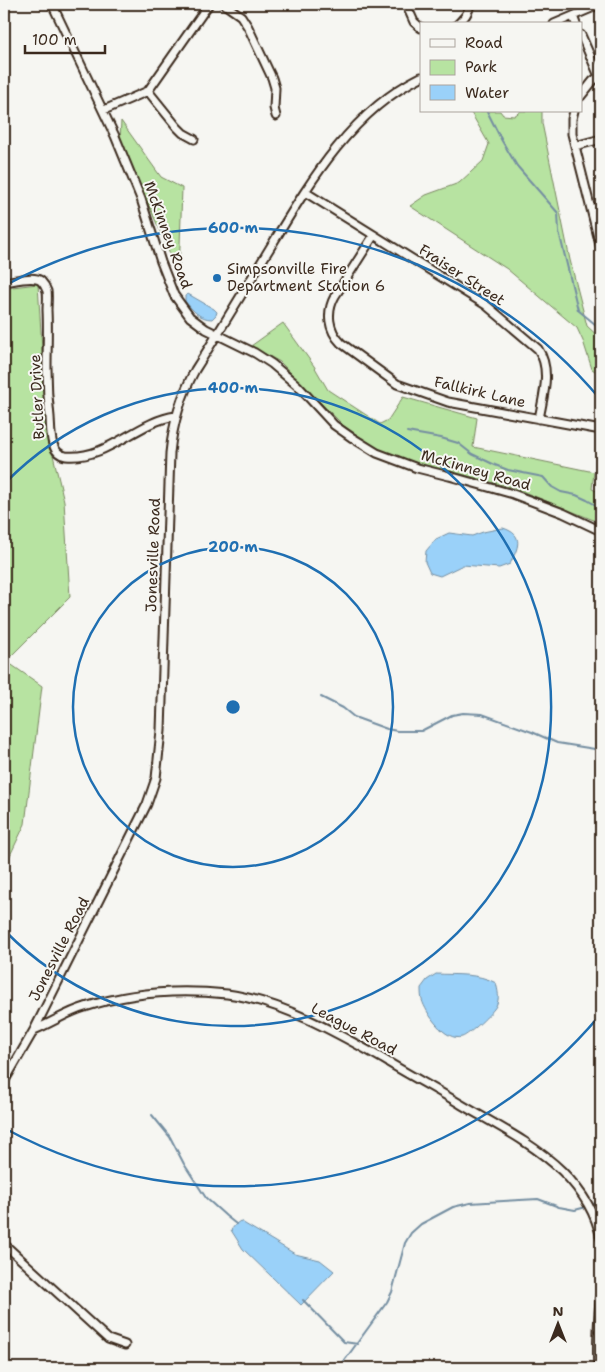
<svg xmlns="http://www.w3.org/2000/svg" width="605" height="1372" font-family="'Shantell Sans',sans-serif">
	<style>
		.green { fill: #b7e3a1; stroke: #798660 }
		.water { fill: #9ad1f9; stroke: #748ea1 }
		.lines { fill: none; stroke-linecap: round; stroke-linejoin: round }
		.stream { stroke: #748ea1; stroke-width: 2 }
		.minor-casing { stroke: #3b2a1e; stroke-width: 11 }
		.minor { stroke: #f6f6f2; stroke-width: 7 }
		.ring { fill: none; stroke: #1f6fb2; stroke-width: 2.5 }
		.poi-dot { fill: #1f6fb2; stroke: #f6f6f2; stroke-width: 2 }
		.labels { text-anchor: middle; stroke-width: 4; stroke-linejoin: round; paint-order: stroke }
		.street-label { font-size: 15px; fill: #3b2a1e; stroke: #f6f6f2 }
		.poi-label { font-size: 15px; fill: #3b2a1e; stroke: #f6f6f2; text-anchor: start }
		.centre { fill: #1f6fb2; stroke: #f6f6f2; stroke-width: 2.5 }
		.ring-label { font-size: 15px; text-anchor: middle; font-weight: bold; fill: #1f6fb2; stroke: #f6f6f2; stroke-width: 4; stroke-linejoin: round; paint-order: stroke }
	</style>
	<rect width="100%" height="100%" fill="#f6f6f2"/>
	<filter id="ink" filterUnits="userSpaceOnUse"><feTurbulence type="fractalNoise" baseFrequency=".02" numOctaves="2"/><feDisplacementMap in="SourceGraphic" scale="10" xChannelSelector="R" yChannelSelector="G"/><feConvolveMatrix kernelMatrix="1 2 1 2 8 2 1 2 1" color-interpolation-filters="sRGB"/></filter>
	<g filter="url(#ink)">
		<!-- green -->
		<path class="green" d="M470 111H500L503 115 514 116 521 111H542V123L570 260 587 326 601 339V375L592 369 583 341 577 328 507 269 410 206 426 195 459 183 483 161 489 144Z
			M121 121 161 177 182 188 179 274 120 140Z
			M38 284 47 430 64 501 70 597 6 661 42 686 25 824 4 868V482L5 472H4V288Z
			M283 323 314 366 328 390 380 424 388 420 403 397 477 418 473 447 594 472 592 489 601 493V523L514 488 399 458 379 449 344 426 280 362 251 346Z"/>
		<!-- water -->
		<path class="water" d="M188 294 214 309 217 312 216 315 212 319C200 319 193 311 185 301V296Z
			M503 528C525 535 518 548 510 564L499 568 463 565 440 576 430 573 425 562 426 551 436 539 449 533 472 536 483 532Z
			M436 974C456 975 478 973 496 983 498 991 500 998 496 1006 493 1012 469 1035 462 1037 445 1042 426 1013 422 1000 421 996 421 992 421 988L427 980Z
			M240 1221 295 1254 320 1260 334 1271 301 1305 243 1249 231 1230 236 1224Z"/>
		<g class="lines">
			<!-- stream -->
			<path class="stream" d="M487 111 502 141 517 166 558 213 559 232 578 310 601 329
				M407 432 441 438 458 443 472 454 495 465 508 470 543 477 552 487 561 492 576 495 587 500 601 508
				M321 697 343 708 354 717 387 729 397 731H421L452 715 463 713 482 714 532 732 557 743 601 750
				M152 1115 170 1137 184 1164 206 1198 226 1216 236 1224
				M590 1206 601 1200
				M303 1300 344 1342 358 1344
				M339 1368 387 1302 392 1292 405 1243 411 1233 421 1224 453 1207 470 1203 538 1199 559 1207 575 1210 586 1207"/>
			<!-- minor casing -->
			<g class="minor-casing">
				<path id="minor" d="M52 4 115 136 141 199 161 262 174 295 190 317 206 329 255 353 272 364 298 386 334 425 351 437 377 453 417 468 449 476 513 494 563 513 601 531
					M224 4 241 16 248 27 272 78 275 88 274 108 276 116
					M406 4 414 22 421 28
					M573 16 576 24
					M458 24C464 18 469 13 470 4
					M554 24 601 4
					M581 35 599 76
					M148 91 177 127 183 133 194 139
					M581 96 593 81 601 75
					M104 110 148 91 209 4
					M574 111 572 119V134L601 249
					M575 146 601 139
					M305 192 486 305 538 349C552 370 543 396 539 419
					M591 209 601 206
					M374 235 335 296C326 312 328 330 341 343L397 384 448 402 601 430
					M4 282C13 281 34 275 41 281 44 284 46 288 47 291 48 297 47 304 47 310 48 329 47 348 47 368 47 384 48 401 50 417 51 430 49 454 66 456 108 460 137 421 176 416
					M34 1030C52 1023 67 1012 85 1007 131 992 180 989 227 994 281 1001 337 1033 383 1059 409 1075 436 1089 462 1105 496 1125 533 1143 562 1171 581 1190 596 1213 601 1239
					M4 1082 34 1030 147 804 156 778 161 731 170 453C173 423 181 396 195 370 219 332 242 294 265 256 306 189 348 113 421 77
					M4 1244 108 1339 125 1345
					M598 1368C596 1341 599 1314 601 1286"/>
			</g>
			<!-- minor -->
			<use href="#minor" class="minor"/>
		</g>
	</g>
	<!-- distance rings -->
	<g class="ring">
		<circle cx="233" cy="707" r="160"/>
		<path d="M5 483A319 319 0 1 1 5 931"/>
		<path d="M600 1015A479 479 0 0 1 4 1128M4 286A479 479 0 0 1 600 399"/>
	</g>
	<!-- markers -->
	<circle class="poi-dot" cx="217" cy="278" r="5"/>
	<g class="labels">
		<!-- street labels -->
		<g class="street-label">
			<text transform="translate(168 235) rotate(70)" y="5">McKinney Road</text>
			<text transform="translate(462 275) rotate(33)" y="5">Fraiser Street</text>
			<text transform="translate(480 392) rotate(13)" y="5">Fallkirk Lane</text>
			<text transform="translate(37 397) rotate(-93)" y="5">Butler Drive</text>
			<text transform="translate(476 470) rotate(16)" y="5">McKinney Road</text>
			<text transform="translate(153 555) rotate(-88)" y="5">Jonesville Road</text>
			<text transform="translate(59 949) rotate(-63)" y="5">Jonesville Road</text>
			<text transform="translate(354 1029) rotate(28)" y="5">League Road</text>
		</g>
		<!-- poi labels -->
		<g class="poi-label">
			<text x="227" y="274">Simpsonville Fire<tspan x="227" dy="17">Department Station 6</tspan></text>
		</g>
	</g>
	<circle cx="233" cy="707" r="8" class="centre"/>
	<g class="ring-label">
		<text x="233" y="233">600 m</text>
		<text x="233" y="393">400 m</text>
		<text x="233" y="552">200 m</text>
	</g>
	<!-- margin -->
	<rect width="605" height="1372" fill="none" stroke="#f6f6f2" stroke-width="20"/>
	<rect x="10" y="10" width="585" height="1352" fill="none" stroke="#3b2a1e" stroke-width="2" filter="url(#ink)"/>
	<!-- legend -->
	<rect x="420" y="22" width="162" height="90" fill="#f6f6f2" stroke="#aba49d"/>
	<rect x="430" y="39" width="25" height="8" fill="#f6f6f2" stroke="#aba49d"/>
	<text x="465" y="48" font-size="15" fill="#3b2a1e">Road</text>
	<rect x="430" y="60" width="25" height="15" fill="#b7e3a1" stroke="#aba49d"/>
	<text x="465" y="72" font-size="15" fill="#3b2a1e">Park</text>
	<rect x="430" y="85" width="25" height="15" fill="#9ad1f9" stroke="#aba49d"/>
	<text x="465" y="98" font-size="15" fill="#3b2a1e">Water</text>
	<!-- north arrow -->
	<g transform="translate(558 1324)" stroke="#f6f6f2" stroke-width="4" paint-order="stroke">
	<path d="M0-4L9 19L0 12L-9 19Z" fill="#3b2a1e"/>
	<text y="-8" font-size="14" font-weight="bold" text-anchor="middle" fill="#3b2a1e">N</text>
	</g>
	<!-- scale -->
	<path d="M25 45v8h80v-8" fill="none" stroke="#3b2a1e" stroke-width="2.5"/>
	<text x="32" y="45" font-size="15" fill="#3b2a1e" stroke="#f6f6f2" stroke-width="4" paint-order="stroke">100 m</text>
</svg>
